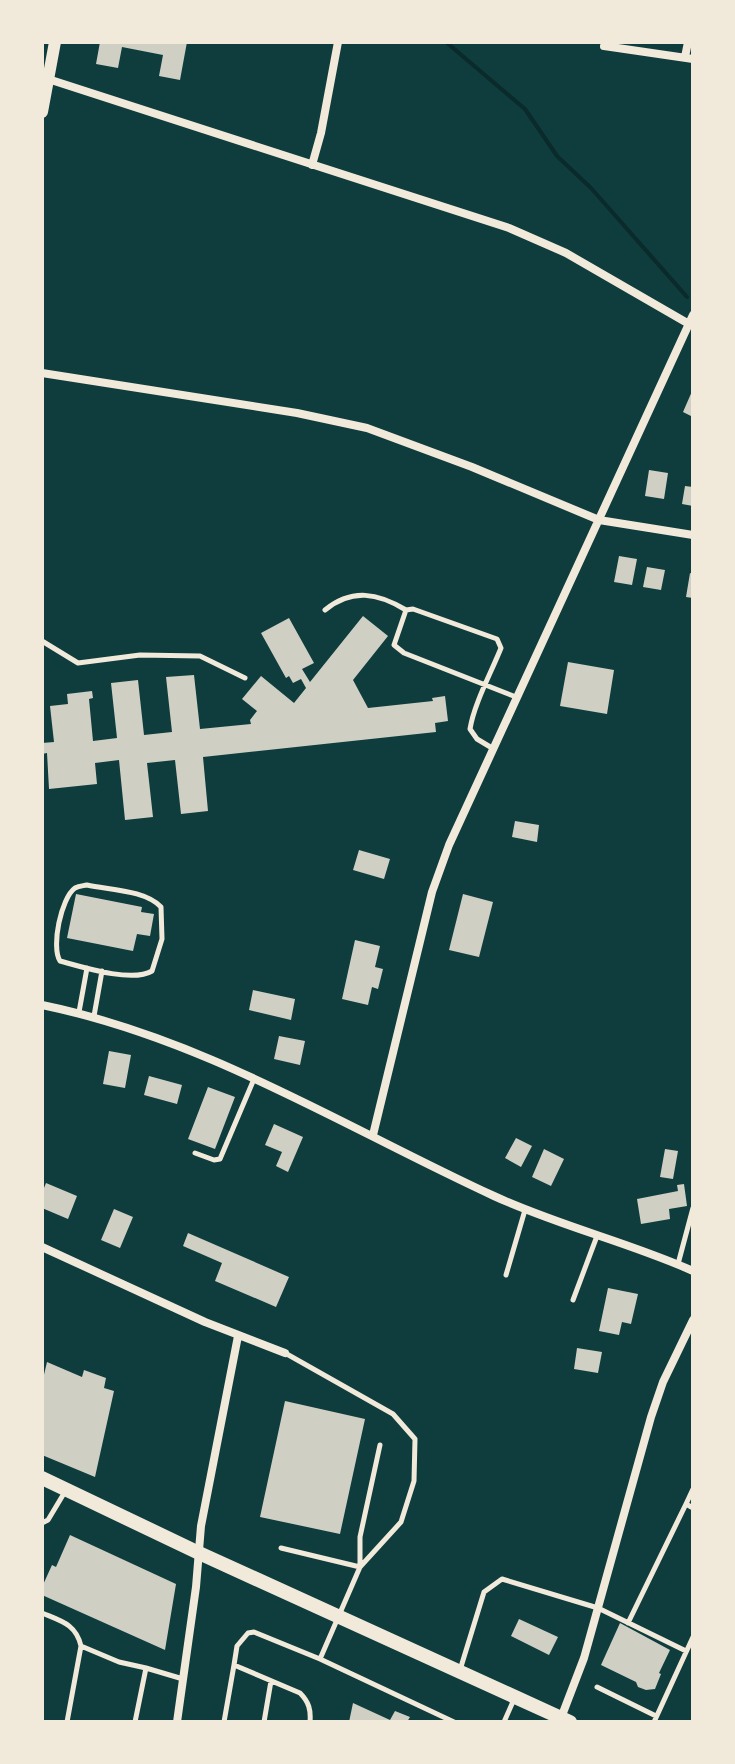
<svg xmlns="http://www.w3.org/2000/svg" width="735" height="1764" font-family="'PT Serif',serif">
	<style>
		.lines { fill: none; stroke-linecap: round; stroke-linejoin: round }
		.stream { stroke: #0a2a2b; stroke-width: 4 }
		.building { fill: #cfcfc3 }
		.service { stroke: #f1e9da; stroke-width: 5 }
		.minor { stroke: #f1e9da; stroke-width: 8 }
		.secondary { stroke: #f1e9da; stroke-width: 12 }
		.primary { stroke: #f1e9da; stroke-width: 14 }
	</style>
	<rect width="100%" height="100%" fill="#0f3d3e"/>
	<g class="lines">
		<!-- stream -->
		<path class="stream" d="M446 42 525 109 557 156 591 188 687 297"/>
	</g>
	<!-- building -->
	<path class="building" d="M100 42H187L180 80 159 76 163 55 122 47 118 68 96 64Z
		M693 389V417L683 412Z
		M649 470 668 473 664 499 645 496Z
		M685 486 693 487V506L682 504Z
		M619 556 637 559 632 585 614 582Z
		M647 567 665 570 661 590 643 587Z
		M690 573 693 574V598L686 597Z
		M363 616 388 636 353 680 368 708 433 701 432 698 445 696 448 721 435 723 436 732 203 757 208 811 181 814 175 760 147 763 153 817 125 820 119 760 95 763 97 784 49 789 47 753 42 754V743L54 742 50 706 68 704 67 694 92 691 93 698 89 699 93 741 117 738 111 683 138 680 144 735 172 732 166 677 194 675 200 729 251 724 250 720 257 711 242 699 261 676 294 703 306 688 301 679 293 683 289 676 286 678 261 633 289 618 314 663 302 669 310 682Z
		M568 662 614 670 607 714 560 706Z
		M515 821 539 825 537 842 512 837Z
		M359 850 390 859 384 879 353 870Z
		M76 894 142 907 141 912 154 914 150 936 137 934 133 951 67 938Z
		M463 894 493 902 479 957 449 950Z
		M355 940 380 946 375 967 383 969 378 989 372 987 368 1005 342 999Z
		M253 990 295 999 291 1020 249 1010Z
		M279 1036 305 1041 300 1065 274 1059Z
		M109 1051 131 1055 125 1088 103 1084Z
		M149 1076 182 1085 177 1104 144 1095Z
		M208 1087 235 1097 215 1149 188 1139Z
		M274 1124 303 1137 288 1172 276 1166 282 1152 265 1145Z
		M516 1138 532 1146 521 1167 505 1158Z
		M544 1149 564 1159 551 1186 532 1177Z
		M665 1149 678 1151 673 1179 660 1177Z
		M46 1183 77 1196 68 1219 42 1208V1193Z
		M684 1184 687 1206 669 1209 670 1219 641 1224 637 1199 678 1191 677 1185Z
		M114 1209 133 1217 120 1248 101 1240Z
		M188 1233 289 1277 276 1307 215 1281 222 1263 183 1246Z
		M608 1288 638 1294 631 1324 622 1322 619 1335 599 1331Z
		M577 1348 602 1352 598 1373 574 1369Z
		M47 1362 82 1377 84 1370 106 1378 104 1388 114 1391 95 1477 42 1455V1383Z
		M285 1401 365 1419 340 1534 260 1517Z
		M70 1535 176 1584 165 1650 42 1595V1587L52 1565 56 1567Z
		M519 1619 558 1637 549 1655 511 1636Z
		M620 1623 670 1650 659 1673 661 1674 655 1689 646 1690 638 1687 636 1682 601 1665Z
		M353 1703 390 1720 395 1711 410 1717 407 1722H349Z"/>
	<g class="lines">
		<!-- service -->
		<path class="service" d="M325 610C352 588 378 593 406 610
			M42 641 78 663 140 655 200 656 245 678
			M492 748 477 739 470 729C474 704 491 673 501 648L497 639 413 609 406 610 394 645 404 653 516 697
			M87 885C110 890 145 890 161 907L162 939 152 971C132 983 82 967 60 961 51 947 61 898 75 888 79 886 82 886 87 885Z
			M79 1012 87 968
			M94 1016 102 971
			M195 1153 214 1160 220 1159 254 1079
			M678 1264 693 1208
			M506 1275 525 1210
			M573 1300 597 1236
			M693 1489 686 1504 693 1508
			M42 1523 48 1520 66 1490
			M281 1548 360 1567V1537L380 1445
			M42 1613C61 1621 76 1624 81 1646L67 1722
			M628 1623 686 1504
			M81 1646 119 1662 146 1668
			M320 1659 454 1722
			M234 1665 237 1646 248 1633 254 1632 320 1659 360 1567 401 1522 414 1481 415 1439 393 1414 285 1353
			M460 1670 484 1592 502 1579 598 1608 686 1651
			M597 1687 656 1716
			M135 1722 146 1668 183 1679
			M224 1722 234 1665 300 1693C309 1702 311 1710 310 1722
			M264 1722 271 1681
			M504 1722 515 1697
			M654 1722 693 1637"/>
		<!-- minor -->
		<path class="minor" d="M604 46 693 59
			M685 57 688 42
			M48 79 509 228 566 253 689 324
			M312 165 321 133 338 42
			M42 373 297 413 367 428 472 467 599 520 693 535
			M42 1005C206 1039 344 1127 494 1196 559 1226 628 1242 693 1271
			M373 1135 432 892 449 845 693 315
			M42 1247 205 1322 285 1353
			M561 1718 584 1658 651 1417 663 1382 693 1320
			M177 1722 196 1587 201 1526 238 1336"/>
		<!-- secondary -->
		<path class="secondary" d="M42 112 55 42"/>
		<!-- primary -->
		<path class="primary" d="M42 1478 199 1553 570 1722"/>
	</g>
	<!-- border -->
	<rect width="735" height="1764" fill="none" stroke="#f1e9da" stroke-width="88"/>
</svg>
